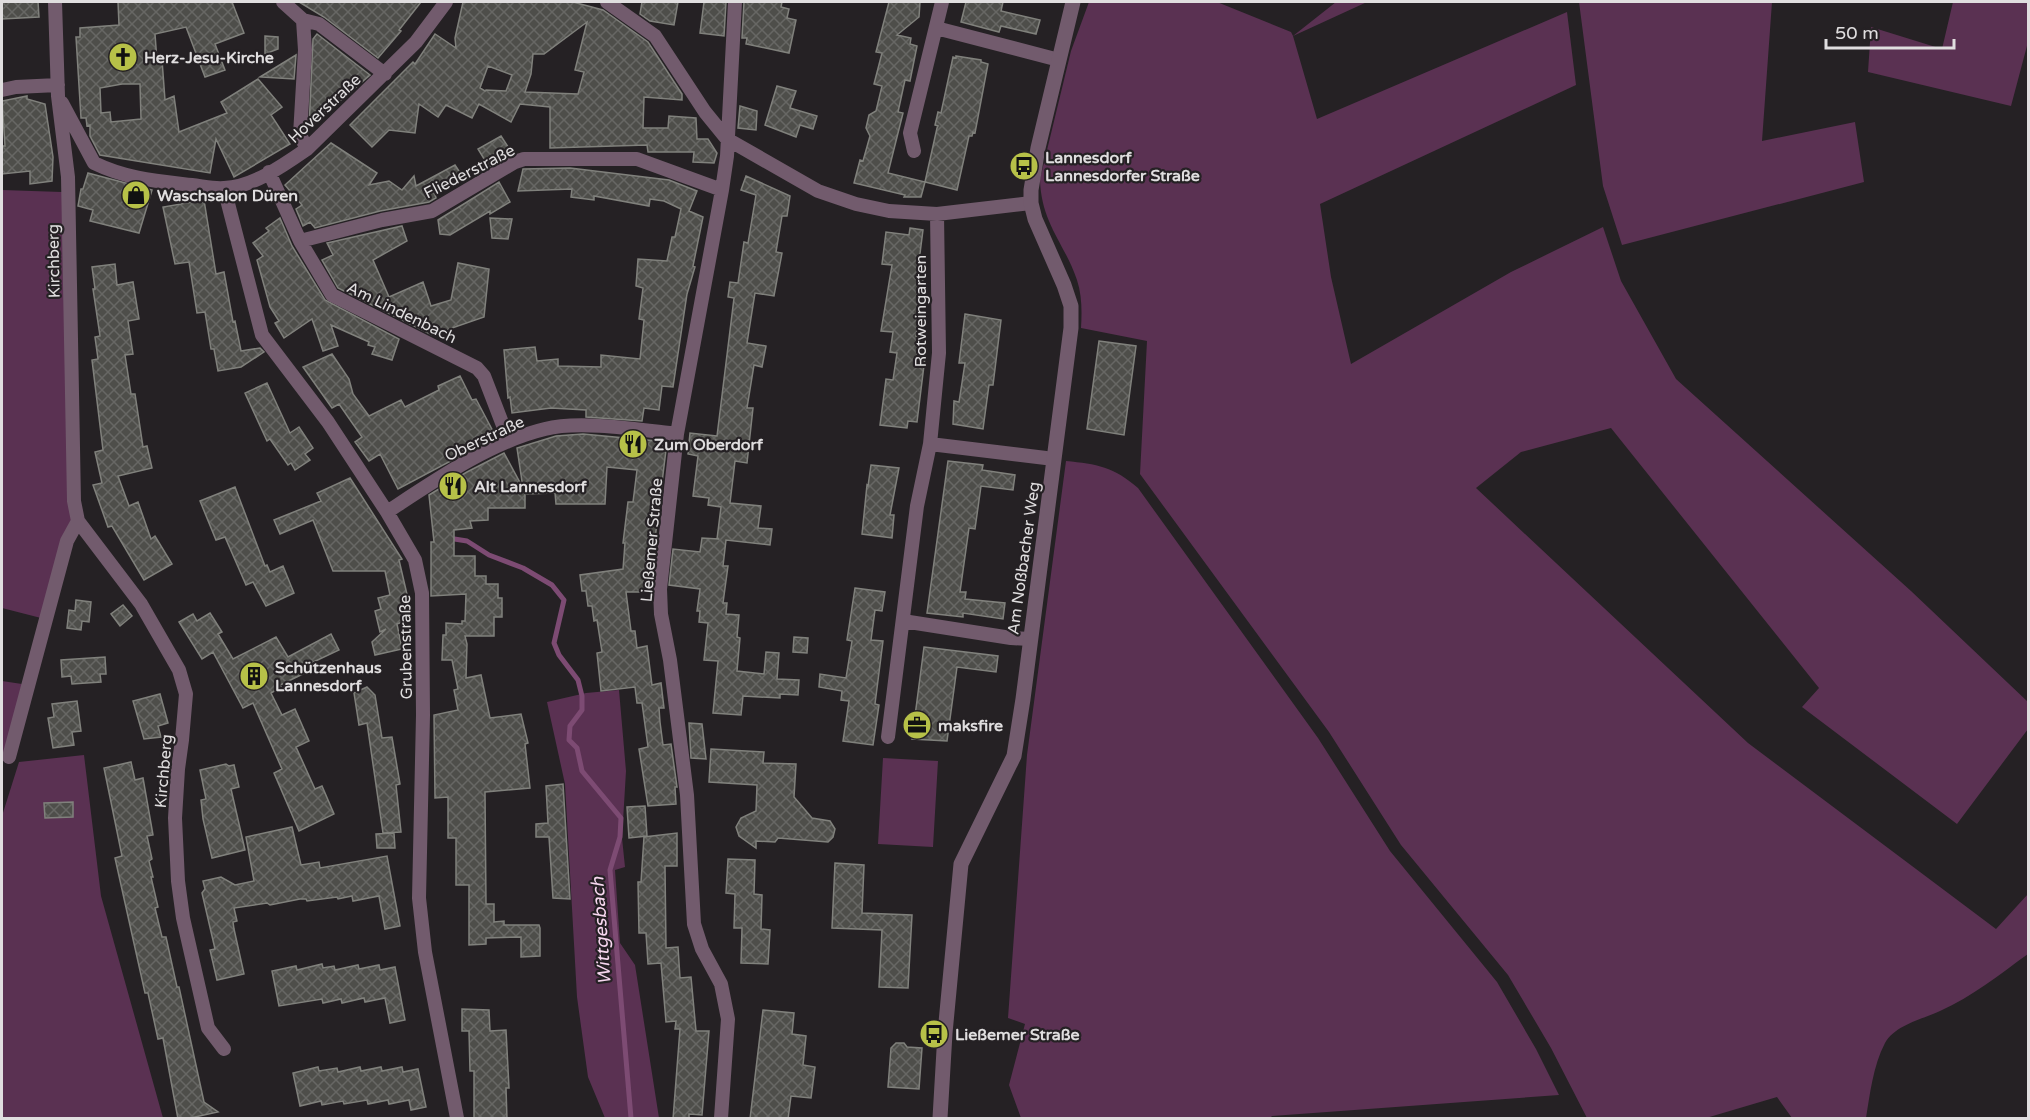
<svg xmlns="http://www.w3.org/2000/svg" width="2030" height="1120" font-family="'Varela Round',sans-serif">
	<style>
		.green { fill: #5a3152 }
		.lines { fill: none; stroke-linecap: round; stroke-linejoin: round }
		.stream { stroke: #7d4b73; stroke-width: 5 }
		.building { fill: url(#building-cross-hatch); stroke: #80817c; stroke-width: 1.5; fill-rule: evenodd }
		.minor { stroke: #725b6d; stroke-width: 14 }
		.tertiary { stroke: #725b6d; stroke-width: 15 }
		.labels { text-anchor: middle; stroke-width: 4.5; stroke-linejoin: round; paint-order: stroke }
		.poi-label { font-size: 16px; font-weight: bold; fill: #e0dedf; stroke: #252124; text-anchor: start }
		.street-label { font-size: 16px; fill: #e0dedf; stroke: #252124 }
		.water-label { font-size: 18px; font-style: italic; fill: #f7d7ef; stroke: #252124 }
	</style>
	<defs>
		<pattern id="building-cross-hatch" width="8" height="8" patternUnits="userSpaceOnUse" patternTransform="scale(1.5)"><rect width="8" height="8" fill="#4e4e4a"/><path d="M0 0l8 8M0 8l8-8" fill="none" stroke="#676764"/></pattern>
	</defs>
	<rect width="100%" height="100%" fill="#252124"/>
	<!-- green -->
	<path class="green" d="M1089 2H1217L1291 32 1293 36 1336 2H1367L1293 36 1317 119 1567 12 1576 85 1320 204 1331 277 1351 364 1511 272 1603 227 1621 281 1676 379 1911 591 2028 702V729L1957 824 1802 707 1819 688 1611 428 1521 452 1476 488 1748 743 1996 929 2028 894V954C2000 974 1972 997 1940 1011 1923 1019 1895 1025 1885 1043 1873 1066 1870 1094 1866 1118H1792L1777 1097 1706 1118H1587L1551 1048 1508 975 1401 845 1329 732 1140 474 1147 341 1081 328C1082 312 1082 295 1077 280 1064 242 1041 223 1040 179L1071 51Z
		M1579 2H1772L1762 141 1855 122 1864 182 1622 245 1603 186Z
		M1953 2H2028V42L2011 106 1868 72 1871 27 1942 49Z
		M2 190 62 192 73 520 41 618 2 608Z
		M1066 461C1097 464 1114 467 1138 488L1318 738 1390 851 1497 982 1536 1049 1559 1095 1272 1116 1270 1118H1021L1009 1085 1025 1024 1008 1018 1027 755Z
		M2 681 22 684 2 766Z
		M619 690 626 771 622 838 625 867 615 870 620 943 635 965 659 1118H605L588 1077 577 997 565 784 547 702 586 693Z
		M84 755 101 896 163 1118H2V816L19 762Z
		M883 758 938 761 933 847 878 844Z"/>
	<g class="lines">
		<!-- stream -->
		<path class="stream" d="M448 538 467 541 489 555 523 568 552 585 564 600 554 643 559 655 578 680 582 696V710L570 726 569 740 577 748 582 771 621 818 620 837 610 870 631 1118"/>
	</g>
	<!-- building -->
	<path class="building" d="M2 2H38L39 17 2 19Z
		M118 2H232L244 33 215 44 225 70 205 77 186 27 155 34 157 61 162 60 165 100 174 96 179 132 227 113 221 102 258 79 282 107 271 115 290 144 234 177 216 139 210 173 100 155 90 136V125L87 126 86 118H81L76 37H80V28L119 25ZM122 84H140L141 119 111 122 110 112 101 113 100 88Z
		M299 2H421L399 30 401 31 378 58 324 17Z
		M463 2H573L603 10 648 42 682 94V100L644 97 643 128H668L669 116 696 118 697 139H708L717 153 714 163 693 162 694 152H648L647 145 550 148V107L520 104 511 122 479 104 472 118 446 105 438 117 419 104 415 133 389 130 372 147 350 125 413 62 415 64 435 34 456 48 455 38ZM587 22 575 70 584 72 578 94 525 92 531 74 533 54H544ZM488 66 512 75 506 91 486 90 485 91 480 88Z
		M642 2H678L674 25 650 21 640 14Z
		M704 2H726L724 36 700 33Z
		M744 2H782L781 7 789 9 787 18 796 20 789 53 746 44 747 38H742Z
		M889 2H920L919 17 897 35 911 38 910 44 917 46 910 81 905 80 898 112 903 113 888 173 925 182 921 197H904L905 195 854 183 860 160 863 161 870 136 866 128 869 115 876 111 882 86 874 84 882 53 876 52Z
		M966 2H1003L1001 11 1040 20 1036 34 1001 26 999 32 961 22Z
		M317 34 370 75 309 128 313 39Z
		M265 36 278 37V49L265 54Z
		M296 55 294 79 260 77Z
		M956 56 981 60V62L988 64 975 133 973 132 972 136H969L957 190 925 182 937 128 938 126 935 125 938 112 941 113 953 57 956 58Z
		M777 86 796 91 790 108 817 116 813 129 800 125 796 137 765 125Z
		M27 96V99L45 104 53 157 52 181 30 184V171L2 174V146H5L2 101Z
		M740 106 757 111 756 130 738 128Z
		M501 136 512 153 489 167 478 149Z
		M331 143 377 173 369 185 389 181 402 190 414 176 416 186 455 165 461 174 434 191 436 198 429 202 380 211 315 228 310 222 303 226 296 209 302 205 285 185Z
		M570 168 669 180 697 191 689 211 703 217 693 266 695 267 687 294 673 387 662 386 659 410 644 408 642 421 586 417V410L551 408 512 413 510 397 508 398 504 350 535 347 537 361 558 359V366L601 367V355L640 359 644 320 639 319 643 288 636 286 638 259 667 261 672 237H675L681 209 664 201 650 199 649 206 594 196V200L571 197 572 189 518 191 523 169Z
		M88 173 152 190 139 233 90 221 93 210 78 206 81 189H83Z
		M746 176 790 196 787 216H782L776 252 782 253 774 296 755 293 747 343 766 346 762 367 754 365 747 408H753L747 463 735 461 730 503 761 506 758 528 772 529 770 545 726 540 723 566H728L723 603H727L726 614 739 615 737 637 740 638 737 671 764 674 766 652 779 653 777 679 799 680 798 695 780 694V698L743 696 741 715 713 713 718 661 704 660 708 623 699 622 700 611H697L700 589 669 585 673 549 700 552 702 538 719 539H717L721 507 708 505 709 498 693 496 698 456 688 454 690 433 717 436 734 298 728 297 730 282 738 283 744 242 748 243 756 195 741 190Z
		M499 182 510 202 490 214V211L450 235 440 234 438 220Z
		M204 200 216 274 224 272 233 322 235 321 241 351 260 348 264 352 241 367 218 371 214 349H211L205 312 197 313 189 262 175 264 163 207Z
		M280 218 292 246 325 300 399 339 392 360 372 354 375 347 368 345 369 342 331 325 338 346 323 351 312 319 284 338 275 323 279 321 270 307 257 260 263 256 253 243 269 231 266 228Z
		M490 218 512 219 508 239 492 238Z
		M402 226 407 241 373 260 389 297 423 282 431 306 451 300 458 263 489 269 484 317 432 335 338 288 322 260 333 255 327 243Z
		M910 228 923 230 918 269 925 286 916 336 923 337 920 356 925 357 917 422 908 421 907 428 880 425 886 379 893 380 897 353 890 352 893 332 881 331 892 265 882 264 886 232 909 235Z
		M115 264 117 285 133 282 139 319 128 321 133 354 125 355 131 394H135L143 447 147 446 152 468 118 476 129 506 138 502 151 539 155 536 172 564 144 580 112 526 108 527 93 485 102 483 95 452 103 450 92 360 98 359 95 337 100 336 93 289H95L92 267Z
		M965 314 1001 320 993 385H989L983 429 953 424 954 401 959 402 965 363H959Z
		M1099 341 1136 346 1124 435 1087 429Z
		M332 354 349 379 353 394 369 416 401 400 405 407 439 390 438 386 460 376 472 400 476 399 496 437 398 489 380 454 369 461 355 442 362 437 339 404 332 408 303 367Z
		M267 383 290 433 299 427 313 448 305 454 310 460 295 470 291 463 288 465 270 439 267 441 245 393Z
		M583 434 667 442 654 547H656L651 592H626L631 631H635L637 648 647 646 652 685 661 683 664 708H659L660 722 663 745 671 744 677 787H675L676 804 648 806 639 749 648 747 642 703H637L635 687 601 691 597 653 602 652 597 620 594 621 592 606H588L586 591H582L580 575 623 569 625 543H623L628 502H633L637 470 607 467 605 504H556L555 493 525 494V508H488V520L470 521 472 528 454 530V556H475V576H486V584H498V598H502V617H494V636H465L467 644 466 678 481 675 490 718 521 714 528 743 525 744 530 788 485 792 486 904H494V922L504 921V925H539L540 928V956L521 957V937L486 938V944L469 945V885H456V838H448V797L435 798 434 715 458 710 454 690 458 689 452 660H442L443 635H446V623L462 624V621H465L466 594 431 596V542H434L429 495 467 472 504 453 523 488 517 448 556 436Z
		M948 461 983 465 982 470 1015 475 1013 490 981 486 975 529 969 528 960 592H966L965 599 1005 603 1003 619 963 613V617L927 613Z
		M871 465 899 468 890 515H894L892 538 862 534 867 485 868 486Z
		M350 478 402 559 399 560 409 603 404 604 407 613 403 614 405 621 397 624 402 649 375 655 372 642 386 629 380 632 375 611 381 609 378 598 390 595 385 571H333L313 520 280 534 274 520 321 501 317 493Z
		M235 487 265 566 267 565 270 572 283 566 294 593 266 606 253 582 246 585 225 537 216 540 200 501Z
		M855 588 885 592 882 611 875 610 871 640 883 641 875 704 879 705 873 745 843 741 849 701 841 700 842 691 819 687 820 674 846 678 852 641 847 640Z
		M76 600 91 602 89 622 82 621 81 630 67 628 69 610 75 611Z
		M123 605 132 616 120 626 111 614Z
		M210 613 222 632 218 634 233 659 276 637 288 657 331 634 339 650 305 666 307 672 280 685 281 687 271 693 282 715 295 709 309 741 296 747 315 789 322 786 334 814 299 831 274 773 282 769 253 703 243 708 213 652 202 659 179 622 193 614 197 621Z
		M794 637 808 638 807 653 793 652Z
		M924 647 998 656 996 672 957 667 947 741 912 739Z
		M105 657 106 674H100L101 682 72 684 71 676 62 677 61 660Z
		M367 687 375 695 382 738 392 737 400 784 396 785 401 832 383 833 367 723 359 725 354 693Z
		M160 694 168 723 158 726 161 737 144 739 133 701Z
		M77 701 81 731 72 732 74 745 53 748 48 718 54 717 52 704Z
		M689 723 702 724 706 759 691 758Z
		M711 749 764 752 763 763 796 764 794 797 812 818 830 821 835 829 833 837 828 842 778 838 775 842 756 841V848L739 836 736 827 741 818 756 811 757 785 709 782Z
		M131 762 135 780 143 778 153 835 147 836 152 859 149 861 153 877H151L158 907 155 908 162 937H166L177 987H179L204 1102 218 1112 186 1119H178L163 1038 158 1039 148 993H145L115 858 122 856 104 768Z
		M226 764 229 766 234 765 239 787 231 789 245 850 212 858 203 819 201 800 206 799 200 770Z
		M563 784 570 899 553 898 549 837H536V824L548 823 546 786Z
		M73 802V817L45 818 44 803Z
		M645 806 647 836 629 838 627 807Z
		M292 827 301 865 319 862 320 868 387 856 400 926 385 929 379 896 353 901 352 896 338 899 337 897 307 901 306 899H300L270 905 267 903 234 908 237 921 233 922 234 929 244 974 217 980 210 950 215 949 202 893 205 889 203 881 221 877 235 885 254 881 246 837Z
		M394 833 395 848H377L376 834Z
		M677 833V866H665L666 948 678 947 680 978 691 977 696 1031H709L702 1115 689 1114V1119H673L680 1029H675L676 1021 666 1022 661 963 648 964 646 933H639L638 882H641L644 837Z
		M728 859 755 860 754 894 762 895 761 929 770 930 768 964 741 963 742 928H734L735 894 726 893Z
		M835 863 864 865 862 913 912 915 908 988 879 987 882 930 832 928Z
		M322 964 323 968 334 966 335 970 358 965 359 969 379 965 380 970 395 967 405 1020 390 1023 385 998 365 1002 364 998 342 1003 341 999 323 1003 322 999 279 1006 272 971 296 966 297 970Z
		M462 1009 489 1010 490 1031 506 1030 509 1088H506L507 1119H474V1071H470L469 1031H462Z
		M763 1010 794 1013 792 1034 806 1036 803 1065 815 1067 811 1098 791 1096 788 1119H750Z
		M896 1043H904L907 1047 922 1048 919 1089 888 1087 891 1048Z
		M318 1067 319 1071 337 1068 338 1072 360 1067 361 1071 381 1067 382 1071 402 1067 403 1072 418 1069 426 1107 411 1110 409 1100 389 1104 388 1100 368 1104 367 1100 344 1104 343 1101 322 1105 321 1101 300 1106 293 1073Z"/>
	<g class="lines">
		<!-- minor -->
		<path class="minor" d="M283 2 303 20 305 50 300 135 307 149
			M607 2 655 36 705 112 727 139 818 191 856 204 889 211 937 214 1031 203
			M303 20 319 24 385 74
			M936 28 1059 60
			M2 90 16 87 58 85
			M62 103 94 163C127 179 157 181 192 185 202 186 214 189 224 188 253 187 284 165 307 149L416 42 446 2
			M914 151 910 133 942 2
			M269 172 300 241 332 295 477 368 484 376 509 441
			M224 188 262 335 328 422 387 512 415 560 422 593 423 715 419 898 425 952 457 1118
			M300 241 382 220 432 211 515 162 524 159H637L722 190
			M930 444 1054 459
			M387 512C434 481 490 442 545 429 580 420 641 430 677 434
			M78 521 141 604 179 670 186 694 182 740 178 769 175 818 178 881 183 918 208 1028 224 1049
			M903 621 1011 638 1030 639
			M888 737 917 506 930 444 939 353 937 214
			M9 757 67 541 78 521 74 501 68 177 58 96 55 2
			M721 1118 728 1019 721 984 702 949 694 924 687 795 670 660 661 614 660 589 677 434 722 190 727 156 735 2"/>
		<!-- tertiary -->
		<path class="tertiary" d="M940 1118 945 1033 961 864 1014 756 1023 699 1071 328V306L1064 285 1035 219 1031 203V190L1038 148 1073 2"/>
	</g>
	<!-- icons -->
	<defs>
		<g id="church-disc" transform="scale(1.5)"><circle r="9.5" fill="#b7c148" stroke="#252124"/><path d="M-1.2-6h2.4v3.5h3.3v2.4h-3.3V6h-2.4V-.1h-3.3v-2.4h3.3Z" fill="#111"/></g>
		<g id="bus-disc" transform="scale(1.5)"><circle r="9.5" fill="#b7c148" stroke="#252124"/><path d="M-5-6H5V4H4V6H2V4H-2V6H-4V4H-5ZM-3.5-4V0h7V-4ZM-3.5 1.2v1.5H-2V1.2ZM2 1.2v1.5H3.5V1.2Z" fill="#111"/></g>
		<g id="shop-disc" transform="scale(1.5)"><circle r="9.5" fill="#b7c148" stroke="#252124"/><path d="M-5-2.5h2.3a2.7 3.5 0 0 1 5.4 0H5L5.5 6h-11ZM-1.5-2.5h3a1.5 2.3 0 0 0-3 0Z" fill="#111"/></g>
		<g id="restaurant-disc" transform="scale(1.5)"><circle r="9.5" fill="#b7c148" stroke="#252124"/><path d="M-5-6h1v4h1v-4h1v4h1v-4h1v5L-1.5 .5V6h-2V.5L-5-1ZM5-6V6H3V1.5H1.5Q1.5-4 5-6Z" fill="#111"/></g>
		<g id="building-disc" transform="scale(1.5)"><circle r="9.5" fill="#b7c148" stroke="#252124"/><path d="M-4-6H4V6H1V3H-1V6H-4ZM-2.5-4.3h1.7v1.8h-1.7ZM.8-4.3h1.7v1.8H.8ZM-2.5-1h1.7V.8h-1.7ZM.8-1h1.7V.8H.8Z" fill="#111"/></g>
		<g id="office-disc" transform="scale(1.5)"><circle r="9.5" fill="#b7c148" stroke="#252124"/><path d="M-6-3h4V-5.5h4V-3h4V5H-6ZM-1-4.5V-3h2v-1.5ZM-6 0V1H6V0Z" fill="#111"/></g>
	</defs>
	<g fill-rule="evenodd">
		<use href="#church-disc" x="123" y="57"/>
		<use href="#bus-disc" x="1024" y="166"/>
		<use href="#shop-disc" x="136" y="195"/>
		<use href="#restaurant-disc" x="633" y="444"/>
		<use href="#restaurant-disc" x="453" y="486"/>
		<use href="#building-disc" x="254" y="676"/>
		<use href="#office-disc" x="917" y="725"/>
		<use href="#bus-disc" x="934" y="1034"/>
	</g>
	<g class="labels">
		<!-- poi labels -->
		<g class="poi-label">
			<text x="144" y="63">Herz-Jesu-Kirche</text>
			<text x="1045" y="163">Lannesdorf<tspan x="1045" dy="18">Lannesdorfer Straße</tspan></text>
			<text x="157" y="201">Waschsalon Düren</text>
			<text x="654" y="450">Zum Oberdorf</text>
			<text x="474" y="492">Alt Lannesdorf</text>
			<text x="275" y="673">Schützenhaus<tspan x="275" dy="18">Lannesdorf</tspan></text>
			<text x="938" y="731">maksfire</text>
			<text x="955" y="1040">Ließemer Straße</text>
		</g>
		<!-- street labels -->
		<g class="street-label">
			<text transform="translate(324 108) rotate(-43)" y="6">Hoverstraße</text>
			<text transform="translate(469 171) rotate(-27)" y="6">Fliederstraße</text>
			<text transform="translate(53 261) rotate(-91)" y="6">Kirchberg</text>
			<text transform="translate(920 311) rotate(-90)" y="6">Rotweingarten</text>
			<text transform="translate(402 312) rotate(26)" y="6">Am Lindenbach</text>
			<text transform="translate(484 438) rotate(-25)" y="6">Oberstraße</text>
			<text transform="translate(651 540) rotate(-85)" y="6">Ließemer Straße</text>
			<text transform="translate(1023 558) rotate(-82)" y="6">Am Noßbacher Weg</text>
			<text transform="translate(405 647) rotate(-91)" y="6">Grubenstraße</text>
			<text transform="translate(163 771) rotate(-85)" y="6">Kirchberg</text>
		</g>
		<!-- water labels -->
		<g class="water-label">
			<text transform="translate(601 931) rotate(-94)" y="6">Wittgesbach</text>
		</g>
	</g>
	<!-- border -->
	<rect width="2030" height="1120" fill="none" stroke="#e0dedf" stroke-width="6"/>
	<!-- scale -->
	<path d="M1826 39v9h128v-9" fill="none" stroke="#e0dedf" stroke-width="3"/>
	<text x="1835" y="39" font-size="18" fill="#e0dedf" stroke="#252124" stroke-width="4.5" paint-order="stroke">50 m</text>
</svg>
